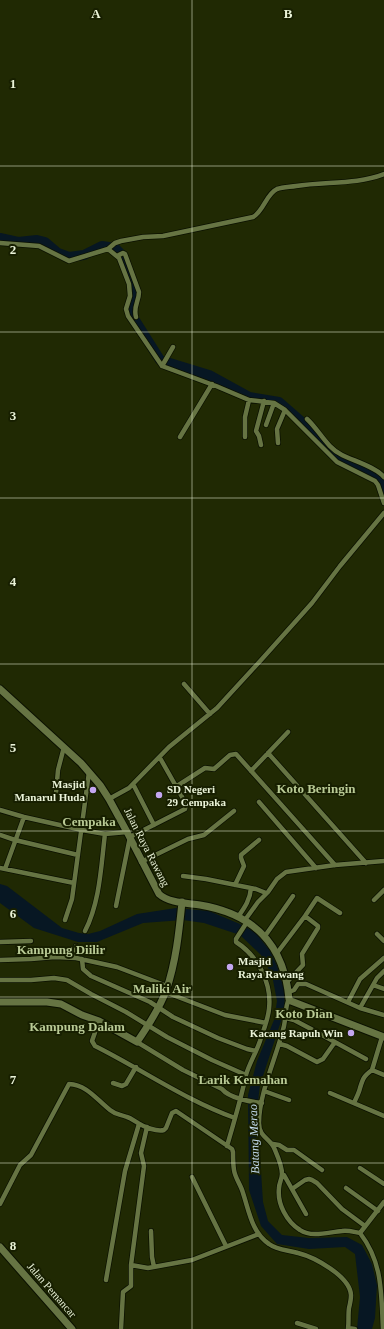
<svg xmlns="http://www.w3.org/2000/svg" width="384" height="1329" font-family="Georgia,serif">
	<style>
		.water { fill: #071723 }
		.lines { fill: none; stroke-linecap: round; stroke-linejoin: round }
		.river { stroke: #071723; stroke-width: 10 }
		.street-casing { stroke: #0b1100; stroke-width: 6 }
		.secondary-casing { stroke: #0b1100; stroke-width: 9 }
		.street { stroke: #667443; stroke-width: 4.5 }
		.secondary { stroke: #667443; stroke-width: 7 }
		.grid { fill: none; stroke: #eaf3d8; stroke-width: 1; stroke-opacity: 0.55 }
		.poi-dot { fill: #c4a7f1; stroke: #171f00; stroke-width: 1.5 }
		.labels { text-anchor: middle; stroke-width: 4; stroke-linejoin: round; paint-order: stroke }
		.poi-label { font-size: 11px; font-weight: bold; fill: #eaf3d8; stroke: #171f00; text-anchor: end }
		.street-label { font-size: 11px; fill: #eaf3d8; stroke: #171f00 }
		.water-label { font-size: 12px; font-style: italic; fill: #c8e0f4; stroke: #171f00 }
		.quarter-label { font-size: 13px; font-weight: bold; fill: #b9ca95; stroke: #171f00 }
		.grid-label { font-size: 13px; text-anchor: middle; font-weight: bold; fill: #eaf3d8; stroke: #171f00; stroke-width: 4; stroke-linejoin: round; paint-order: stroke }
	</style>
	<rect width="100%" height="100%" fill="#202903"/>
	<!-- water -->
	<path class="water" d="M0 884 7 886 62 928 79 933 88 934 100 931 137 914 176 908 209 911 240 924 256 933 270 951 277 966 284 989 285 1009 260 1085 255 1127 260 1156 263 1202 268 1221 282 1235 309 1238 347 1237 362 1245 372 1264 377 1285 375 1318 372 1329H357L360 1297 355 1254 345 1247 309 1249 277 1244 261 1226 249 1190 248 1095 257 1061 274 1020 277 1001 272 975 261 955 240 935 204 923 183 920 143 923 97 942H78L34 928 0 903Z"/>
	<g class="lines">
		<!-- river -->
		<path class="river" d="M0 238 18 242 37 240 45 242 58 253 69 257 84 255 102 246 115 248 122 255 134 289 131 314 160 360 209 375 249 397 279 402 318 436 331 453 378 478 384 490"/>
		<!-- street casing -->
		<g class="street-casing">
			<path id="street" d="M0 243 39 246 69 261 108 249 119 258 129 284 130 296 126 309 128 316 162 366 216 386 249 400 274 403 285 410 337 462 375 481 378 485 384 503
				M108 249 115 243 121 241 143 237 163 236 253 217C264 211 266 194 277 189 283 187 290 187 296 186 325 181 356 185 384 174
				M117 256 123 253 125 254 139 292C139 302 133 306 136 317
				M162 366 173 347
				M307 419C319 430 327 448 342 455 354 461 376 467 384 477
				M266 425 274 403
				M180 437 212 384
				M245 437V417L249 400
				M278 443 277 429 285 410
				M261 445 259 436 256 431 264 401
				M184 684 210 714
				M268 753 366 863
				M251 771 288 732
				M133 784 154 825
				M177 786 205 768 214 769 230 755 236 754 335 865
				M56 793 58 770 64 747
				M109 799 129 788 169 747 217 708 262 659 312 603 340 566 384 513
				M259 802 316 868
				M0 810 24 817 82 830 105 834 127 832
				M0 835 15 840 78 855
				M141 862 188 839 204 835 234 811
				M0 868 74 883
				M5 869 24 817
				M183 876 206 879 256 889 266 893
				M235 885 244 866 241 858V855L259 840
				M374 900 384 890
				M116 906 130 837 185 809 186 804 160 758
				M238 917C245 907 250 900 251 888
				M65 920 72 899 89 772
				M245 920 258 902 268 892 277 879 286 872 335 865 384 861
				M85 931C100 902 101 866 105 834
				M377 934 384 941
				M265 936 293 896
				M0 942 31 941
				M277 953 305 916 317 898 340 913
				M76 958V946
				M82 959 83 969 91 976 150 1002 173 1017 218 1038 247 1049 256 1051
				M0 960 31 959 55 957 76 958 117 967 167 986
				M0 980H31L54 978 67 980 91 994 126 1012 167 1037 212 1060 246 1075
				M287 982 303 965 302 954 318 928V926L305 916
				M373 985 384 989
				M165 992 225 1015 266 1023
				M289 992 294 990 298 984H306L360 1008 384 1015
				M289 999C285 1006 286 1017 284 1026 277 1056 259 1093 259 1123 259 1138 271 1138 275 1150 278 1157 282 1166 282 1174 282 1179 279 1183 279 1188 277 1204 287 1222 300 1230 312 1238 329 1232 342 1231 348 1230 354 1232 360 1233 383 1263 381 1293 383 1329
				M348 1002 360 979 384 958
				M360 1008 377 978 384 971
				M286 1018 294 1020 311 1029 366 1059
				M99 1021 92 1041 95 1046C143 1070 185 1100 235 1118
				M137 1042 183 1070 222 1089C229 1098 251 1102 262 1103
				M280 1044 287 1046 317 1062 323 1059 335 1042
				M372 1070 384 1075
				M113 1083 122 1086 126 1084 136 1067
				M264 1091 289 1100
				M330 1093 384 1116
				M354 1103C356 1098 359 1093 360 1088 363 1078 364 1076 372 1070L382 1037
				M273 1144 279 1145 287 1150H294L322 1170
				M227 1146C234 1122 241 1099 246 1075 249 1064 256 1053 260 1041 263 1031 268 1020 269 1009 272 983 258 956 236 942V939L247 922
				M360 1168 384 1184
				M282 1174 284 1175 306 1214
				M192 1177 226 1246
				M346 1188 378 1211
				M292 1189 305 1180 309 1179 312 1180 317 1183 342 1209 365 1226
				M0 1204 20 1165 31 1155 69 1084C87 1085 96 1099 110 1110 116 1115 120 1114 127 1117 131 1118 134 1121 138 1123 144 1127 157 1132 164 1130L166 1128 172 1113 176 1111 232 1149 233 1152C233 1158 233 1164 234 1170 235 1178 241 1185 243 1193 249 1211 252 1233 269 1244 277 1250 288 1250 298 1253 314 1257 350 1276 351 1295 351 1299 350 1304 349 1308 348 1315 349 1322 348 1329
				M151 1231 152 1257 154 1267
				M360 1233 384 1202
				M131 1265 148 1268 192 1260 259 1234
				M106 1280 125 1171 139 1124
				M297 1323 316 1329
				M348 1328 355 1329
				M121 1329 123 1292 131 1286V1265L144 1166 141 1153 147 1127"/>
		</g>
		<!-- secondary casing -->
		<g class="secondary-casing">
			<path id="secondary" d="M0 689 81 763 100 785 109 799 127 832 159 894C169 903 187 903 200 905 254 914 284 944 289 999L291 1001 384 1037
				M0 1002H47L61 1004 82 1015 99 1021 137 1042C148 1026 159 1009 166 991 176 962 179 932 182 902
				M0 1247 72 1329"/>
		</g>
		<!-- street -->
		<use href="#street" class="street"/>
		<!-- secondary -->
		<use href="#secondary" class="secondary"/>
	</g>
	<!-- grid -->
	<path class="grid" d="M192 0V1329M0 166H384M0 332H384M0 498H384M0 664H384M0 831H384M0 997H384M0 1163H384"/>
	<!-- markers -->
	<g class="poi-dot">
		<circle cx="93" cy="790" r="4"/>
		<circle cx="159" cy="795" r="4"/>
		<circle cx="230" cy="967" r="4"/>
		<circle cx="351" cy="1033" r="4"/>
	</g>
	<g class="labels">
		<!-- poi labels -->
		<g class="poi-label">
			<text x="85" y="788">Masjid<tspan x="85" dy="13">Manarul Huda</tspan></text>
			<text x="167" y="793" text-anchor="start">SD Negeri<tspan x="167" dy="13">29 Cempaka</tspan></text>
			<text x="238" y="965" text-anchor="start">Masjid<tspan x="238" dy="13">Raya Rawang</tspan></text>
			<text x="343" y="1037">Kacang Rapuh Win</text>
		</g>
		<!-- street labels -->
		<g class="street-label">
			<text transform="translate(147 847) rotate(63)" y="4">Jalan Raya Rawang</text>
			<text transform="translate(52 1290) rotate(49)" y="4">Jalan Pemancar</text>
		</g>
		<!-- water labels -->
		<g class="water-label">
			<text transform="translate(254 1139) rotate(-92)" y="4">Batang Merao</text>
		</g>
		<!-- quarter labels -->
		<g class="quarter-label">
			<text x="316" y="793">Koto Beringin</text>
			<text x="89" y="826">Cempaka</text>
			<text x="61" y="954">Kampung Diilir</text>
			<text x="162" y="993">Maliki Air</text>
			<text x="304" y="1018">Koto Dian</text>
			<text x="77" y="1031">Kampung Dalam</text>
			<text x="243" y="1084">Larik Kemahan</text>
		</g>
	</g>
	<g class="grid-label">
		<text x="96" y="18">A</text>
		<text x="288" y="18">B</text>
		<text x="13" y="88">1</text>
		<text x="13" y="254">2</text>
		<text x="13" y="420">3</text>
		<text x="13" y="586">4</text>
		<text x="13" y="752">5</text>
		<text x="13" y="918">6</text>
		<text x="13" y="1084">7</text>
		<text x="13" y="1250">8</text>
	</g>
</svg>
